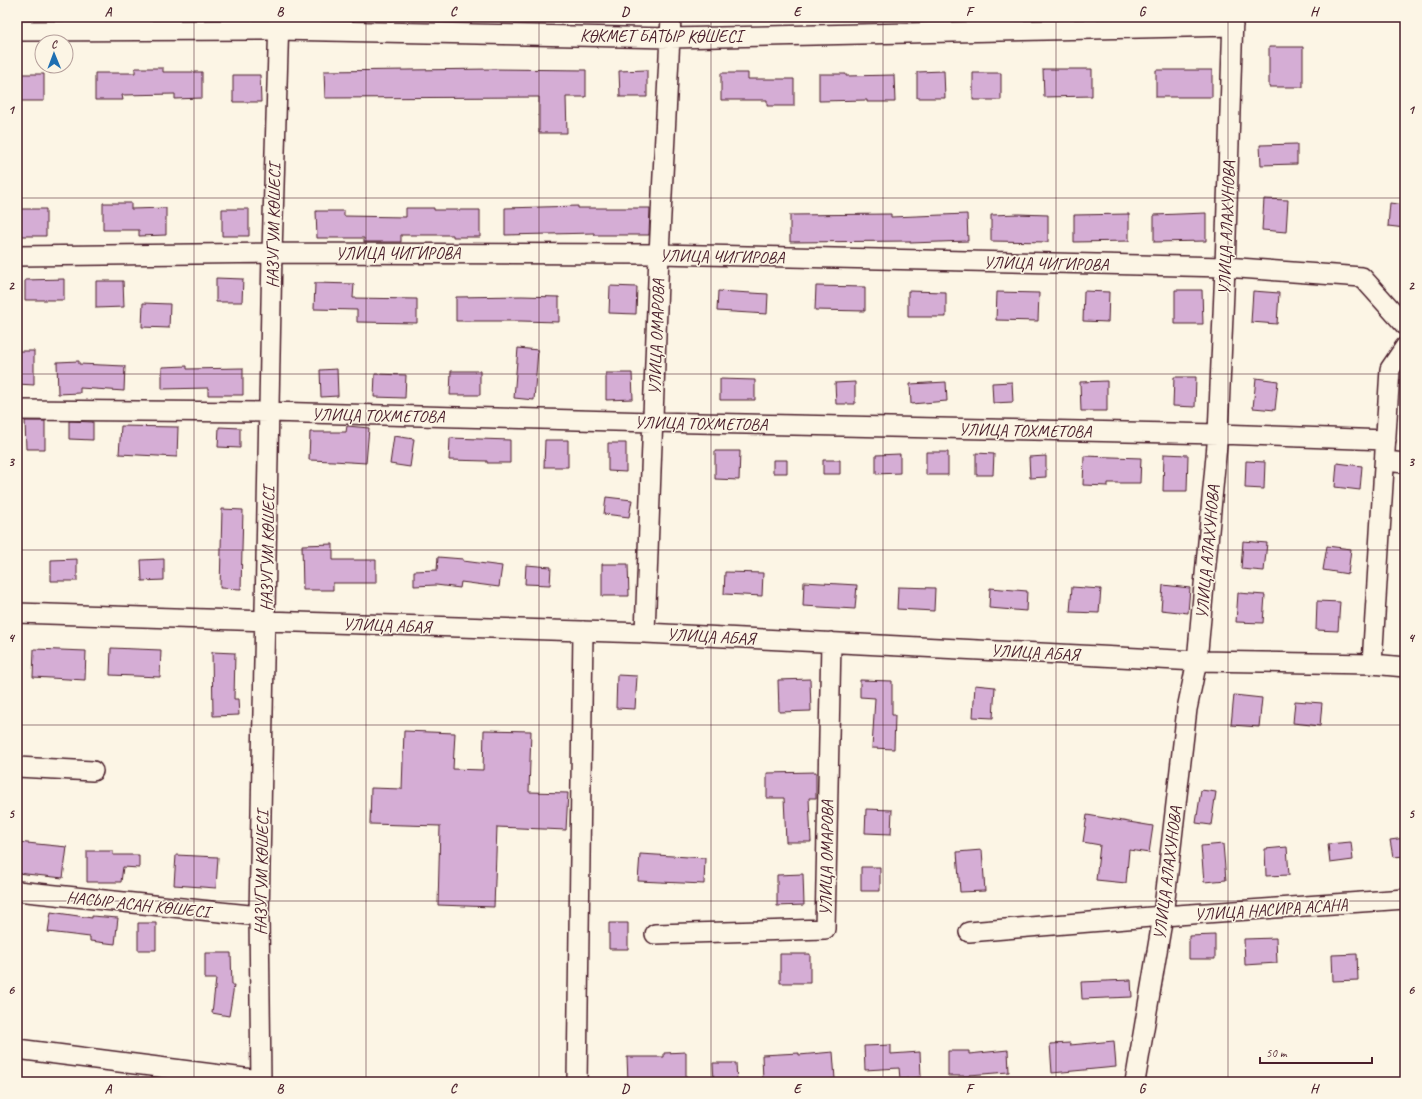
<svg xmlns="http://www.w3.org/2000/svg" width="1422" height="1099" font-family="Caveat,sans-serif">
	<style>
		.building { fill: #d5add5; stroke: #4a1f2b }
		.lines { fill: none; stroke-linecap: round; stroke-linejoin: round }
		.minor-casing { stroke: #4a1f2b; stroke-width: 22 }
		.minor { stroke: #fcf5e5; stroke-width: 19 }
		.grid { fill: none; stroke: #4a1f2b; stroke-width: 1; stroke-opacity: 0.55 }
		.labels { text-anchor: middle; stroke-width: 3; stroke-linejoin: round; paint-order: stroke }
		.street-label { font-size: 17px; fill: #4a1f2b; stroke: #fcf5e5 }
		.neatline { fill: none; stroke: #4a1f2b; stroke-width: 1.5 }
		.grid-label { font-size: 13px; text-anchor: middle; font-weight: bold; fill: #4a1f2b }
	</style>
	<rect width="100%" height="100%" fill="#fcf5e5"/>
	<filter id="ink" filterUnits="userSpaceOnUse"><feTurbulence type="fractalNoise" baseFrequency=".025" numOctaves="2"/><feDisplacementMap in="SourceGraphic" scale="8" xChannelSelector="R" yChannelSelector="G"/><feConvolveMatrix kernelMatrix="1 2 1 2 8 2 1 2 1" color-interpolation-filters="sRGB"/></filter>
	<g filter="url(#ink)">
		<!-- building -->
		<path class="building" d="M1269 47H1303V87H1269Z
			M135 68H163V72H202V98L175 99V94L122 95 123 100H95V73H135Z
			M492 69 586 70V97H566L567 133H539V97L325 98 324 71Z
			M1043 69H1092V96L1044 97Z
			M647 70V97H620L619 71Z
			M1156 70H1212V97H1156Z
			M944 71 945 98H917V72Z
			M721 73H748V79H794V106H767V100H721Z
			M973 73H1001V100H973Z
			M17 74H44V101H17Z
			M819 74H846V76L894 75 895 102H867V100L819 101Z
			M233 75H260L261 102H233Z
			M1297 144V164L1261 165 1260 145Z
			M1264 199 1288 200 1286 232 1262 230Z
			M103 203H131V209L166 208V235L139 236V230H103Z
			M1390 203 1405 205V228L1388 226Z
			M578 206V208H650L649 235H594V233L505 235V208Z
			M406 208H434V210H480V237H453V235H401V242H364V238H317L316 211H344V216L406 217Z
			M18 209H46V236H18Z
			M222 209H249V236H222Z
			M1206 213V241L1154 242V215Z
			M891 214V217L967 214 968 241 910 243V241L790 242V215Z
			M1018 214 1048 215V242L991 241V215Z
			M1129 214V241L1074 242V215Z
			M216 278 243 279 242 302H216Z
			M64 279V300H25V280Z
			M96 281H123L124 307 96 308Z
			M315 283 354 284 353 298 417 299V323L357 322V310L314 309Z
			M610 286 637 287 636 314 609 313Z
			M816 286 865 287V311L815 310Z
			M1175 290H1202L1203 324H1175Z
			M718 291 768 294 767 314 717 311Z
			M908 291 946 292V317H908Z
			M1084 291 1109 292 1108 322 1083 321Z
			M1253 291 1279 293 1277 324 1251 322Z
			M997 292 1039 293 1038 321 996 320Z
			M522 296 559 297V322L521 321H456V297Z
			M143 303 170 304 169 328 142 327Z
			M518 348 538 350 534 400 514 398Z
			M17 351H34V385L17 384Z
			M79 361V364L125 366 124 391 80 388V393L58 394 57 362Z
			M187 366V369L243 368V395H208V388L162 389V367Z
			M337 369 338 396 321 397 320 370Z
			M451 371H480V395H450Z
			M606 373H632L633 399 606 400Z
			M375 374 406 375 405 398 374 397Z
			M1174 377H1196L1195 407 1173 406Z
			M1256 378 1278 381 1275 410 1253 408Z
			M720 379 755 380V400H720Z
			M1107 381V411H1081L1080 382Z
			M855 382V404H836L835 383Z
			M946 382 947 401 911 404 910 384Z
			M1012 382 1013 402 993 403 992 383Z
			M25 421H45V449H26Z
			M69 421 93 422V440L69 439Z
			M121 426 178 427 177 457 119 454Z
			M347 426 369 428 366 463 333 461 309 460 310 432H346Z
			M219 427 240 428V448L218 447Z
			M394 436 414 439 410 467 390 464Z
			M450 438 510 440V463H487V461L449 460Z
			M545 440H568V467H544Z
			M608 443H626V472L608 471Z
			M715 451H740L739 480 715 479Z
			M926 452H948V475H926Z
			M976 453 994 454 993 475H976Z
			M900 454V473L876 474V455Z
			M1164 454 1188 455 1187 491H1163Z
			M1046 456V477L1030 478 1029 457Z
			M1084 456 1141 458 1140 483H1108V486L1083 485Z
			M773 460H787V473H773Z
			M823 460H840V474H823Z
			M1246 461 1265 462 1264 489 1245 488Z
			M1337 463 1362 466 1360 490 1335 487Z
			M606 497 632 500 629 517 604 514Z
			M222 509 243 510 241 589 220 588Z
			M1243 541 1267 543 1264 571 1241 569Z
			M333 544V560H376V583H333V590H303L302 545Z
			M1327 546 1351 549 1348 574 1323 570Z
			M438 557 463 559V561L502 566 499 587 461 582 460 588 436 585 414 586V571L437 570Z
			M77 559V581H51V560Z
			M164 559V580L142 581 141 560Z
			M602 564H628L629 596H602Z
			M526 565 551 567 550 585 525 584Z
			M725 572 763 573 762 596 724 594Z
			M804 582 857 585 855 609 803 606Z
			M1163 585 1190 588 1188 613 1161 610Z
			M898 587 935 588 934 611 897 609Z
			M1072 587 1101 589 1099 613 1070 612Z
			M990 588 1027 591 1026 611 989 608Z
			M1238 593 1265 595 1263 623 1236 622Z
			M1317 601 1340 602 1338 631 1316 630Z
			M111 648 161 650 160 677 110 675Z
			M34 649 86 651 85 680 33 677Z
			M212 652 235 653 234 699H238L239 715 213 716Z
			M617 675 637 676 635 709 616 708Z
			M810 679 811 711 779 712 778 680Z
			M860 680 892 681V715H895L894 749 872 748 875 698 860 697Z
			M975 685 995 687 993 718 973 717Z
			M1234 695 1262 698 1259 727 1231 725Z
			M1295 701 1322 703 1320 726 1293 723Z
			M484 730 531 731 529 792 568 793 566 830 497 827 494 907 438 905 440 826 370 824 371 788 402 789 404 731 455 733 453 769 483 770Z
			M816 772V798H809L811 842H786L784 798H767V773Z
			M1201 790 1216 792 1211 825 1196 823Z
			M866 809 892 810 891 834 865 833Z
			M1087 815 1153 826 1149 853 1129 850 1126 883 1096 880 1100 845 1083 842Z
			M1405 838V856L1393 857 1390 840Z
			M17 842 67 847 63 878 17 873Z
			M1351 842 1353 860 1330 863 1328 844Z
			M1223 844 1226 880 1204 882 1201 846Z
			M1287 847 1289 875 1266 876 1265 849Z
			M982 850 985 891 960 892 957 852Z
			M87 851H113V855H139V868L123 867 121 882H87Z
			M640 854 705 858 704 884 638 881Z
			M176 855 218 857 216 888 174 885Z
			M861 867H880V891H861Z
			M803 874 804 905 777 906V875Z
			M51 912 92 918V916L118 918 115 944 90 941V937L48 932Z
			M138 923H156V950H138Z
			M609 923H628V949H609Z
			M1215 935V959H1189V936Z
			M1276 938 1277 963 1245 965 1244 939Z
			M205 953H231L232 986H234L229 1016 212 1013 216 979H205Z
			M780 954H810V983H780Z
			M1357 954 1358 980 1333 981 1332 955Z
			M1131 980 1132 997 1082 999 1081 982Z
			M1114 1041 1116 1067 1052 1073 1050 1044 1070 1043V1045Z
			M891 1045V1054L920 1052 921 1077 900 1079 899 1068 865 1070 864 1046Z
			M1008 1050 1009 1072 969 1075V1076H948V1051H969V1054Z
			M686 1052V1080L628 1082 627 1057H664V1053Z
			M833 1052 835 1079 798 1082H763L762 1055 799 1053V1055Z
			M713 1063H736L737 1082H714Z"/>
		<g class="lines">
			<!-- minor casing -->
			<g class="minor-casing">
				<path id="minor" d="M17 31 278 30 670 38 1233 26
					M17 256 272 253 659 254 1225 267 1362 277 1405 325
					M17 410 269 412 652 422 1218 434 1386 440
					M1385 461 1405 463
					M17 613 645 633 1197 661 1372 664 1405 667
					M645 633 659 254 671 17
					M1372 664 1390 369 1405 347
					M17 767 93 771
					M17 891 259 916
					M969 932 1163 916 1405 899
					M655 934 825 929 831 642
					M17 1049 261 1080
					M261 1082 259 916 272 253 279 18
					M577 1082 583 631
					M1135 1082 1163 916 1187 709 1197 661 1218 434 1225 267 1233 17"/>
			</g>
			<!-- minor -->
			<use href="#minor" class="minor"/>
		</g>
	</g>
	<!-- grid -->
	<path class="grid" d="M194 17V1082M366 17V1082M539 17V1082M711 17V1082M883 17V1082M1056 17V1082M1228 17V1082M17 198H1405M17 374H1405M17 550H1405M17 725H1405M17 901H1405"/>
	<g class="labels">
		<!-- street labels -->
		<g class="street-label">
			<text x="661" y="42">КӨКМЕТ БАТЫР КӨШЕСІ</text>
			<text transform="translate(273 226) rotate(-89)" y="6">НАЗУГУМ КӨШЕСІ</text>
			<text transform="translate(1226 228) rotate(-88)" y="6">УЛИЦА АЛАХУНОВА</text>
			<text x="398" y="259">УЛИЦА ЧИГИРОВА</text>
			<text transform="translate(722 256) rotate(1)" y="6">УЛИЦА ЧИГИРОВА</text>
			<text transform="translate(1046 263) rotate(1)" y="6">УЛИЦА ЧИГИРОВА</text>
			<text transform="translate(656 337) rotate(-88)" y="6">УЛИЦА ОМАРОВА</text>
			<text transform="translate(378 415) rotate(1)" y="6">УЛИЦА ТОХМЕТОВА</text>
			<text transform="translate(701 423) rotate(1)" y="6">УЛИЦА ТОХМЕТОВА</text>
			<text transform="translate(1025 430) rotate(1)" y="6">УЛИЦА ТОХМЕТОВА</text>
			<text transform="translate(267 549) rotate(-89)" y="6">НАЗУГУМ КӨШЕСІ</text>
			<text transform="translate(1207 552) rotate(-85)" y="6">УЛИЦА АЛАХУНОВА</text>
			<text transform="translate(387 625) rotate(2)" y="6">УЛИЦА АБАЯ</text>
			<text transform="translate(711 636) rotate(3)" y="6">УЛИЦА АБАЯ</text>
			<text transform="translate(1035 652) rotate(3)" y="6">УЛИЦА АБАЯ</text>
			<text transform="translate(826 858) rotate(-89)" y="6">УЛИЦА ОМАРОВА</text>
			<text transform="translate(261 873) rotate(-89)" y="6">НАЗУГУМ КӨШЕСІ</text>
			<text transform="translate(1167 873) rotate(-83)" y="6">УЛИЦА АЛАХУНОВА</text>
			<text transform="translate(138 904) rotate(6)" y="6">НАСЫР АСАН КӨШЕСІ</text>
			<text transform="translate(1271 909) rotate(-4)" y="6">УЛИЦА НАСИРА АСАНА</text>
		</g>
	</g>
	<!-- margin -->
	<rect width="1422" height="1099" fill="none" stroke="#fcf5e5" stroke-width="44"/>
	<!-- north arrow -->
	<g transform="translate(54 54) rotate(359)"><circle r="19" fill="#fcf5e5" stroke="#b59f9b"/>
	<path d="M0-3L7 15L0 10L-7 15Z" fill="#1f6fb2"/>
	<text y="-6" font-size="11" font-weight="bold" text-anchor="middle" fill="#4a1f2b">С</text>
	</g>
	<!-- scale -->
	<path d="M1260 1057v6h112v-6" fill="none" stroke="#4a1f2b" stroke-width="2"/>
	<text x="1266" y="1057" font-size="12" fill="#4a1f2b" stroke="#fcf5e5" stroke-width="3" paint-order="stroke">50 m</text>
	<rect x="22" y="22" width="1378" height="1055" class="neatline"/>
	<g class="grid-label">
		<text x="108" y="16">A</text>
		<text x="280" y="16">B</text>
		<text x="453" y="16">C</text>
		<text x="625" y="16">D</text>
		<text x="797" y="16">E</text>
		<text x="969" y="16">F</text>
		<text x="1142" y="16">G</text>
		<text x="1314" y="16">H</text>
		<text x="11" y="114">1</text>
		<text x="1411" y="114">1</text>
		<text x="11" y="290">2</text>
		<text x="1411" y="290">2</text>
		<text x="11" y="466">3</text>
		<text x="1411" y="466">3</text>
		<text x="11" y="642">4</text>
		<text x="1411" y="642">4</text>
		<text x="11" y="818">5</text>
		<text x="1411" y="818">5</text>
		<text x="11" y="994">6</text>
		<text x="1411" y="994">6</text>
		<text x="108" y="1093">A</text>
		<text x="280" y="1093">B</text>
		<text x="453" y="1093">C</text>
		<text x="625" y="1093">D</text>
		<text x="797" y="1093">E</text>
		<text x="969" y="1093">F</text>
		<text x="1142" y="1093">G</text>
		<text x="1314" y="1093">H</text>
	</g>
</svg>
